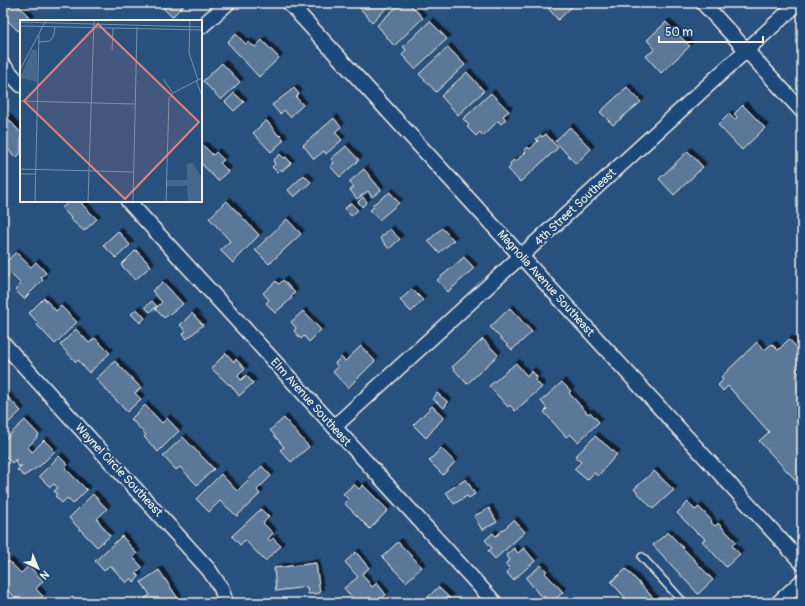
<svg xmlns="http://www.w3.org/2000/svg" width="805" height="606" font-family="Pangolin,sans-serif">
	<style>
		.building { fill: #5b7899; stroke: #f4f1e8; filter: url(#shadow) }
		.lines { fill: none; stroke-linecap: round; stroke-linejoin: round }
		.lane-casing { stroke: #f4f1e8; stroke-width: 10 }
		.street-casing { stroke: #f4f1e8; stroke-width: 17 }
		.lane { stroke: #1f4a7a; stroke-width: 7 }
		.street { stroke: #1f4a7a; stroke-width: 14 }
		.labels { text-anchor: middle; stroke-width: 4; stroke-linejoin: round; paint-order: stroke }
		.street-label { font-size: 12px; fill: #f4f1e8; stroke: #1f4a7a }
		.inset-road { fill: none; stroke: #7a91a8; stroke-width: 1 }
		.view { fill: #e4827e; fill-opacity: 0.15; stroke: #e4827e; stroke-width: 2 }
		.inset-edge { fill: none; stroke: #f4f1e8; stroke-width: 2 }
	</style>
	<defs>
		<filter id="shadow"><feDropShadow dx="3.5" dy="-3.5" stdDeviation="0" flood-color="#0009"/></filter>
	</defs>
	<rect width="100%" height="100%" fill="#28517e"/>
	<filter id="ink" filterUnits="userSpaceOnUse"><feTurbulence type="fractalNoise" baseFrequency=".025" numOctaves="2"/><feDisplacementMap in="SourceGraphic" scale="8" xChannelSelector="R" yChannelSelector="G"/><feConvolveMatrix kernelMatrix="1 2 1 2 8 2 1 2 1" color-interpolation-filters="sRGB"/></filter>
	<g filter="url(#ink)">
		<!-- building -->
		<path class="building" d="M13 3H16L31 19 29 21H21V28L18 31 3 16V13Z
			M169 3H184L185 4 172 17 163 8Z
			M362 3H392L372 22 358 6Z
			M401 3H409L423 18 394 46 377 25Z
			M544 3H576L558 20Z
			M430 21 447 39 415 69 402 55 406 50 403 47Z
			M666 22 690 46 661 73 646 56 655 49 647 40Z
			M236 34 246 44 248 42 255 47 262 40 279 58 259 77 227 42Z
			M448 47 465 65 436 92 419 74Z
			M222 63 240 82 221 100 203 81Z
			M467 72 484 91 458 115 441 96Z
			M627 87 641 102 613 125 600 112Z
			M294 88 299 94 296 97 303 105 290 117 284 110 280 114 272 105Z
			M234 93 244 102 234 111 225 102Z
			M491 93 509 111 503 116 506 119 501 124 498 121 483 136 480 132 476 136 467 127 469 125 463 119Z
			M743 105 765 128 742 150 718 125 729 114 735 120 737 117 734 114Z
			M3 113 21 133V153L16 158 3 144Z
			M334 118 341 127 335 132 342 140 326 154 324 151 314 159 303 145Z
			M265 121H267L279 136 280 135 283 138V141L271 152 253 133Z
			M570 127 591 149 576 164 555 141Z
			M546 134 558 148 520 182 508 169 511 166 509 164 514 160 515 162 526 152 524 151 528 147 530 149 538 141 536 139 541 135 542 137Z
			M203 145 213 155 216 152 224 160 220 163 228 171 218 181 201 163V147Z
			M346 146 359 160 340 177 330 166 334 163 331 159Z
			M688 151 703 167 674 195 659 179Z
			M280 154 284 158 286 157 291 163 282 171 280 169 277 172 272 167 275 164 273 161Z
			M364 169 381 190 372 197 368 191 357 199 350 190 354 187 349 182Z
			M304 175 311 182 294 197 288 190Z
			M390 192 399 203 379 220 370 210 374 207 372 205Z
			M363 197 367 202 362 207 358 202Z
			M69 201H83L82 204 97 219 84 231 70 219 71 218 62 208Z
			M227 201 259 235 233 263 220 250 230 241 209 218Z
			M351 203 358 210 351 216 344 209Z
			M287 219 301 234 269 264 255 250Z
			M442 228 454 240 439 253 428 241Z
			M390 229 400 239 389 249 380 238Z
			M118 231 130 245 116 258 103 245Z
			M136 250 151 266 135 280 121 265Z
			M16 252 31 267 36 262 46 273 41 278 43 280 24 299 15 290 21 284 11 274 6 279 3 275V265Z
			M464 257 474 268 448 292 437 280Z
			M283 280 295 293 291 297 292 298 275 313 266 303 269 300 263 293 276 281 279 284Z
			M163 282 183 304 164 318 155 309 162 302 152 291Z
			M412 289 423 300 411 312 400 300Z
			M44 298 56 311 61 306 77 322 55 344 37 325 38 323 29 313Z
			M152 301 157 306 150 312 145 307Z
			M510 308 532 332 512 350 490 327Z
			M137 309 145 318 140 323 131 314Z
			M303 311 321 330 309 342 304 336 301 339 294 331 296 328 291 322Z
			M192 313 203 325 187 339 183 334 186 331 180 325Z
			M76 329 89 343 95 338 110 353 89 373 78 360 76 362 60 345Z
			M483 339 498 355 467 384 452 367Z
			M789 339 802 353V364L796 370 799 373H802V487L759 441 769 432 728 386 723 391 718 385 723 380 721 377 757 342 764 350 772 344 778 350Z
			M361 346 375 361 348 388 333 372 338 367 335 363 341 357 345 361Z
			M226 353 234 362 236 359 245 369 238 376 241 380 246 375 253 383 239 396 230 384 229 385 211 368Z
			M115 361 141 388 135 393 141 399 127 412 96 379Z
			M516 363 527 376 532 371 537 377 535 380 542 387 515 411 510 405 508 407 489 386Z
			M562 382 571 391 569 393 588 414 590 412 599 422 578 442 570 434 566 437 544 412 547 409 541 401Z
			M3 392 21 411 3 428Z
			M437 393 448 402 444 408 433 399Z
			M145 405 162 423 167 418 179 431 158 452 144 437 146 435 131 419Z
			M432 406 444 417 426 438 413 425Z
			M284 418 309 447 291 462 280 450 284 447 270 430Z
			M25 420 39 435 28 447 32 452 44 440 55 451 41 465 24 476 17 470 22 465 19 467 15 462 16 459 12 463 3 454V441Z
			M595 436 617 454 598 476 594 473 587 480 574 469 581 462 575 457Z
			M183 437 214 469 197 485 180 467 176 470 163 456Z
			M441 448 455 462 443 475 429 461Z
			M59 456 68 465 65 468 87 490 73 504 67 498 62 503 55 496 57 494 54 491 58 488 54 484 50 487 39 476Z
			M262 466 271 476 257 490 260 494 237 516 220 501 209 512 196 499 221 474 237 491Z
			M654 471 674 490 653 509 634 489Z
			M466 479 475 494 469 498 467 496 454 504 446 492Z
			M354 484 359 489 363 485 388 510 370 529 344 503 348 499 343 494Z
			M93 494 107 509 97 519 110 536 97 547 69 518Z
			M688 502 695 510 699 507 712 521 711 522 715 526 718 523 736 542 732 546 740 554 726 567 702 541 705 539 699 533 698 534 677 513Z
			M489 508 497 522 482 530 474 516Z
			M261 509 269 517 263 523 273 533 268 539 270 541 273 538 281 546 265 561 245 540 240 545 232 536Z
			M514 520 525 532 495 559 488 551 492 548 485 540 493 533 496 536Z
			M668 532 713 580 698 594 653 545Z
			M122 536 137 554 133 557 142 567 136 573 139 577 134 582 131 578 126 583 110 565 104 571 95 561Z
			M398 542 422 567 406 582 382 557Z
			M514 548 518 553 524 548 535 561 513 580 506 572 510 569 505 564 510 560 506 555Z
			M356 552 369 568 362 574 372 587 377 583 386 595 381 599 385 603H363L360 599 356 602 344 588 358 577 345 562Z
			M9 561 21 573 29 566 43 581 36 589 43 596 35 603H21L3 586V566Z
			M316 563 320 593 308 594 307 587 276 591 274 568Z
			M541 565 547 571 545 573 563 592 552 603 543 596 541 597 526 578Z
			M626 569 658 603H630L611 582Z
			M159 570 179 600 174 603H149L145 598 150 595 141 582Z
			M438 587 450 598 445 603H430L426 599Z"/>
		<g class="lines">
			<!-- lane casing -->
			<g class="lane-casing">
				<path id="lane" d="M642 557 684 603"/>
			</g>
			<!-- street casing -->
			<g class="street-casing">
				<path id="street" d="M289 3 802 563
					M703 3 802 111
					M201 27 228 3
					M3 65 21 85
					M128 201 495 603
					M3 343 209 570 221 588 226 603
					M334 427 798 3
					M778 603 802 581"/>
			</g>
			<!-- lane -->
			<use href="#lane" class="lane"/>
			<!-- street -->
			<use href="#street" class="street"/>
		</g>
	</g>
	<g class="labels">
		<!-- street labels -->
		<g class="street-label">
			<text transform="translate(575 207) rotate(-43)" y="4">4th Street Southeast</text>
			<text transform="translate(546 283) rotate(48)" y="4">Magnolia Avenue Southeast</text>
			<text transform="translate(311 402) rotate(48)" y="4">Elm Avenue Southeast</text>
			<text transform="translate(119 470) rotate(47)" y="4">Waynel Circle Southeast</text>
		</g>
	</g>
	<!-- overview -->
	<g transform="translate(20 20)">
		<rect width="182" height="182" fill="#28517e"/>
		<path d="M12 30H17V62L0 58ZM173 143 182 158V182H168L167 166H146V160H167V144Z" fill="#45688e"/>
		<path class="inset-road" d="M170 0 169 33 178 60M0 2 182 7M0 6 182 10M19 22 30 21 34 15 35 7M92 30 93 8M0 50 26 0M143 59 153 73M176 60 182 76M0 81 115 84M0 149 113 152M0 154H16M15 182 19 15M68 182 74 0M113 182 117 7M146 182 149 78 153 73 182 58"/>
		<path class="view" d="M78 4 179 102 105 179 4 81Z"/>
		<rect width="182" height="182" class="inset-edge"/>
	</g>
	<!-- margin -->
	<rect width="805" height="606" fill="none" stroke="#1f4a7a" stroke-width="16"/>
	<rect x="8" y="8" width="789" height="590" fill="none" stroke="#f4f1e8" stroke-width="1.5" filter="url(#ink)"/>
	<!-- north arrow -->
	<g transform="translate(38 568) rotate(136)" stroke="#1f4a7a" stroke-width="3" paint-order="stroke">
	<path d="M0-3L7 15L0 10L-7 15Z" fill="#f4f1e8"/>
	<text y="-6" font-size="11" font-weight="bold" text-anchor="middle" fill="#f4f1e8">N</text>
	</g>
	<!-- scale -->
	<path d="M659 36v6h104v-6" fill="none" stroke="#f4f1e8" stroke-width="2"/>
	<text x="665" y="36" font-size="12" fill="#f4f1e8" stroke="#1f4a7a" stroke-width="3" paint-order="stroke">50 m</text>
</svg>
